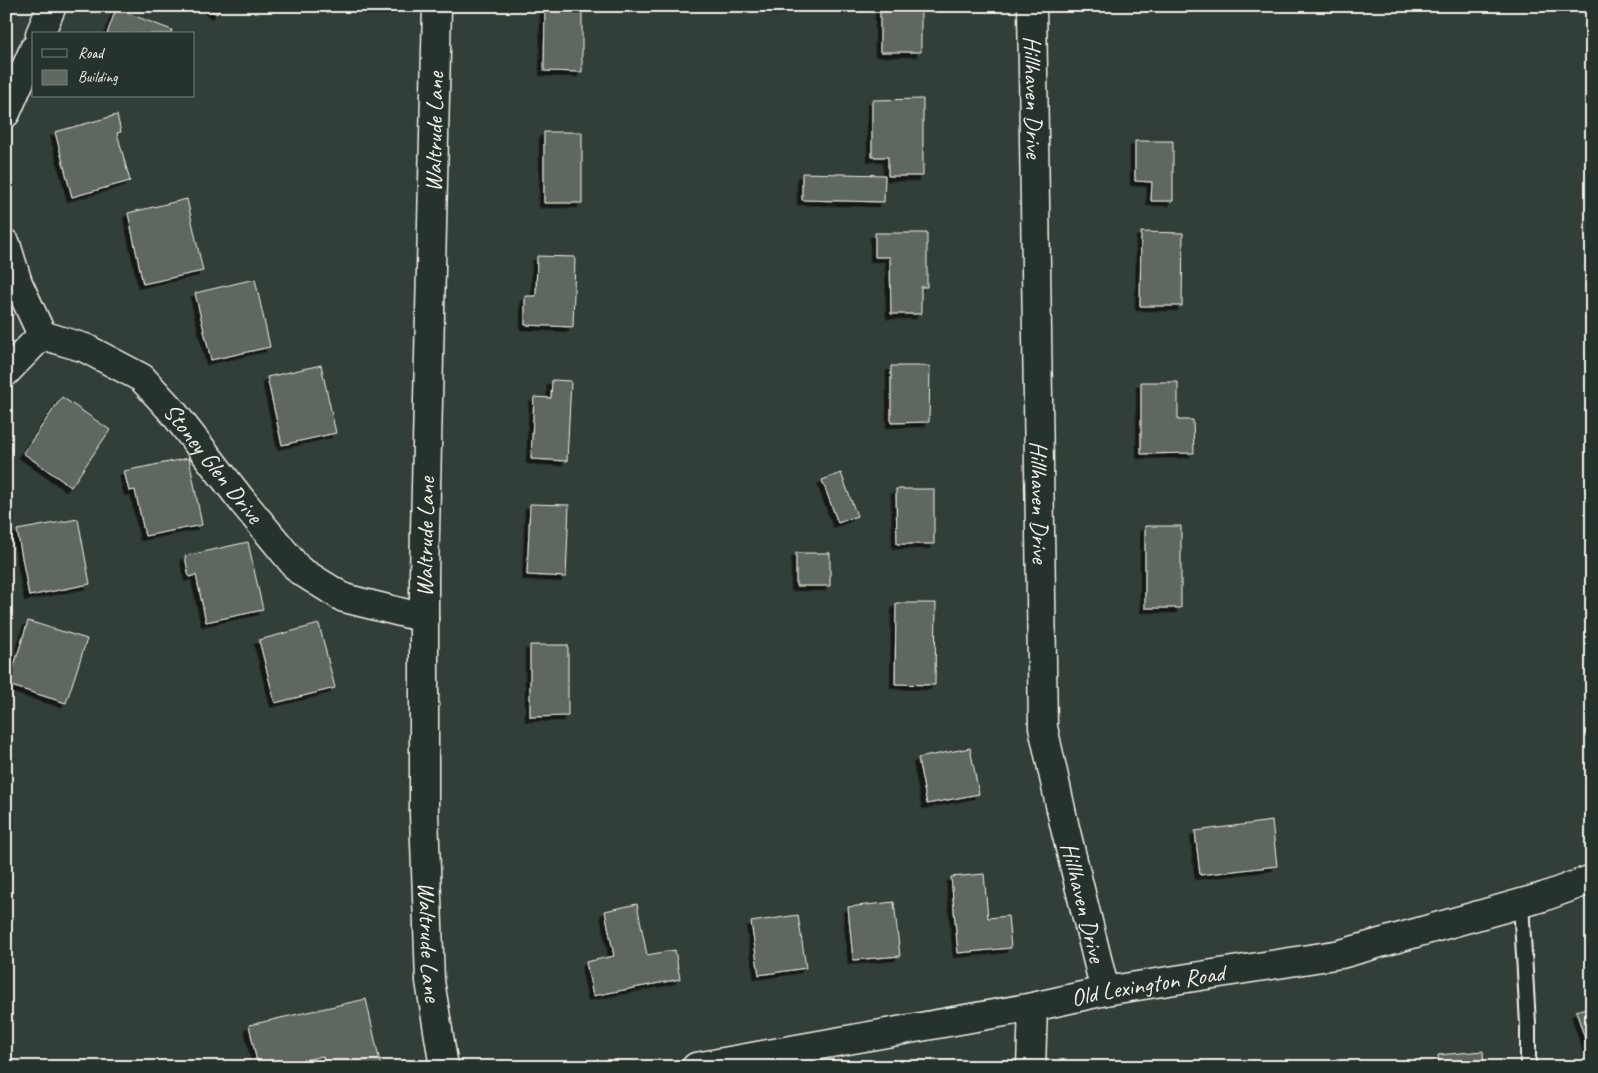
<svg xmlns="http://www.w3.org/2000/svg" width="1598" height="1073" font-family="Caveat,sans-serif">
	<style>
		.building { fill: #5f6861; stroke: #f4f1e8; filter: url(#shadow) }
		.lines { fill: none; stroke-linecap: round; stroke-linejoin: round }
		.lane-casing { stroke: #f4f1e8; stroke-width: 18 }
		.street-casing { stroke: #f4f1e8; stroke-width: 31 }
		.secondary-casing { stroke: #f4f1e8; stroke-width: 31 }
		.lane { stroke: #26332d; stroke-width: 14 }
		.street { stroke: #26332d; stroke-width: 28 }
		.secondary { stroke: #26332d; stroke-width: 28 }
		.labels { text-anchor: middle; stroke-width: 4.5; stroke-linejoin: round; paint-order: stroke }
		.street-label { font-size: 24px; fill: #f4f1e8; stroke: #26332d }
	</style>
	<defs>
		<filter id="shadow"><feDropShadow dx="-4.5" dy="4.5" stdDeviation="0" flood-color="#0009"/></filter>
	</defs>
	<rect width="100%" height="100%" fill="#323e38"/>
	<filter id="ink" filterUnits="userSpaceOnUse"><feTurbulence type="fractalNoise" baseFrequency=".02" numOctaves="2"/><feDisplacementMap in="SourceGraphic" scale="10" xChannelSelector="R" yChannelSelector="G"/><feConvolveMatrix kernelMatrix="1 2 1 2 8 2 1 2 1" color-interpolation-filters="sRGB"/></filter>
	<g filter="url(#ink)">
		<!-- building -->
		<path class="building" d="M204 6H221L217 14Z
			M545 6H582V72L544 71Z
			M880 6H921V52H880Z
			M116 9 172 30 171 34H107Z
			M923 99V176H888V157H872V100Z
			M117 115 121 132 117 133 130 181 72 197 55 132Z
			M544 132H582V203H544Z
			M1135 141H1173V201H1151L1152 182 1135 181Z
			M802 173 885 175 884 202 802 200Z
			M187 199 203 271 143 284 128 213Z
			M1141 232 1183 233 1182 306H1140Z
			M875 233H927V287H921V314H891L890 257H875Z
			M537 256 575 257 573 327 525 325V296H536Z
			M255 279 270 347 211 360 195 293Z
			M321 365 336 433 282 445 267 377Z
			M891 366H930L929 422 891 423Z
			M552 380 571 381 567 461 531 459 534 397 551 398Z
			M1141 382H1178V420H1193L1194 453 1141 454Z
			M62 397 110 430 71 487 23 453Z
			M189 458 202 525 145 536 135 490 129 491 124 471Z
			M841 473 857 516 838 523 822 480Z
			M896 489H934V544H897Z
			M530 504 569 505 566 577 527 575Z
			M78 519 90 584 29 596 17 530Z
			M1145 526H1181V608H1145Z
			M248 542 263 610 206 622 196 575 189 577 185 556Z
			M796 553H830V586H796Z
			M896 603H936L935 685 895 684Z
			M28 621 87 639 66 703 8 685Z
			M319 624 335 688 275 703 259 640Z
			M530 645H568V716L530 717Z
			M970 748 979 794 927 804 918 758Z
			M1272 821 1277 866 1200 875 1195 831Z
			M984 874 988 918 1008 916 1011 948 958 953 951 877Z
			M894 902 900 956 853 960 848 907Z
			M637 904 647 955 675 950 680 979 593 996 586 962 614 956 605 911Z
			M798 915 806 968 759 975 751 922Z
			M366 999 381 1067H325L323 1056 273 1067H258L249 1025Z
			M1592 1006V1060L1576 1011Z
			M1483 1051 1484 1067H1439L1438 1055Z"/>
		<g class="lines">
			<!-- lane casing -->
			<g class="lane-casing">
				<path id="lane" d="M1521 903 1528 1024V1067"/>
			</g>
			<!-- street casing -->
			<g class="street-casing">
				<g id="street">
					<path id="s1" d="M437 6 424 575V814L430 981 444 1067"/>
					<path id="s2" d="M1032 6 1043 727 1065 828 1105 991"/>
					<path d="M40 34 52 6"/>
					<path d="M6 113 34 49"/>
					<path d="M6 244 18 283 42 335"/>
					<path id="s3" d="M6 372 42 335 85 348 142 378 173 412 243 502 299 570 344 598 424 618"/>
					<path d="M1031 1067 1033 1007"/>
				</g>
			</g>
			<!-- secondary casing -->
			<g class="secondary-casing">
				<g id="secondary">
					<path id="s4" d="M696 1067 1033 1007 1105 991 1341 954 1543 897 1592 879"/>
				</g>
			</g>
			<!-- lane -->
			<use href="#lane" class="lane"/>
			<!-- street -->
			<use href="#street" class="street"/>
			<!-- secondary -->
			<use href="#secondary" class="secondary"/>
		</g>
	</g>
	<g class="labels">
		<!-- street labels -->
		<g class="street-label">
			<text dy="8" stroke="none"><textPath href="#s2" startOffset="91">Hillhaven Drive</textPath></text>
			<text transform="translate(434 132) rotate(-89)" y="8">Waltrude Lane</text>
			<text dy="8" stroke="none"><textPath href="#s3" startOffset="272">Stoney Glen Drive</textPath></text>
			<text dy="8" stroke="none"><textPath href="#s2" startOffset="496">Hillhaven Drive</textPath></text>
			<text transform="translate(425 537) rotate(-89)" y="8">Waltrude Lane</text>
			<text dy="8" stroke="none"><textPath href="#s2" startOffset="901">Hillhaven Drive</textPath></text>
			<text dy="8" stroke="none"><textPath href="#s1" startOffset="936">Waltrude Lane</textPath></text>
			<text dy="8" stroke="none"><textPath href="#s4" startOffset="459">Old Lexington Road</textPath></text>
		</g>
	</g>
	<!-- margin -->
	<rect width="1598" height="1073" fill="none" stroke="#26332d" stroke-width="25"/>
	<rect x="12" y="12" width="1573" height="1048" fill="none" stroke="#f4f1e8" stroke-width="2" filter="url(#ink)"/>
	<!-- legend -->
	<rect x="32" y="32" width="162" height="65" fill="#26332d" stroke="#787f78"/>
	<rect x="42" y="49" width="25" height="8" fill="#26332d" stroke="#787f78"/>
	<text x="78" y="58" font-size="15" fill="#f4f1e8">Road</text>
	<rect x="42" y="70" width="25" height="15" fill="#5f6861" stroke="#787f78"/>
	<text x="78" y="82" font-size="15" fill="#f4f1e8">Building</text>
</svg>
